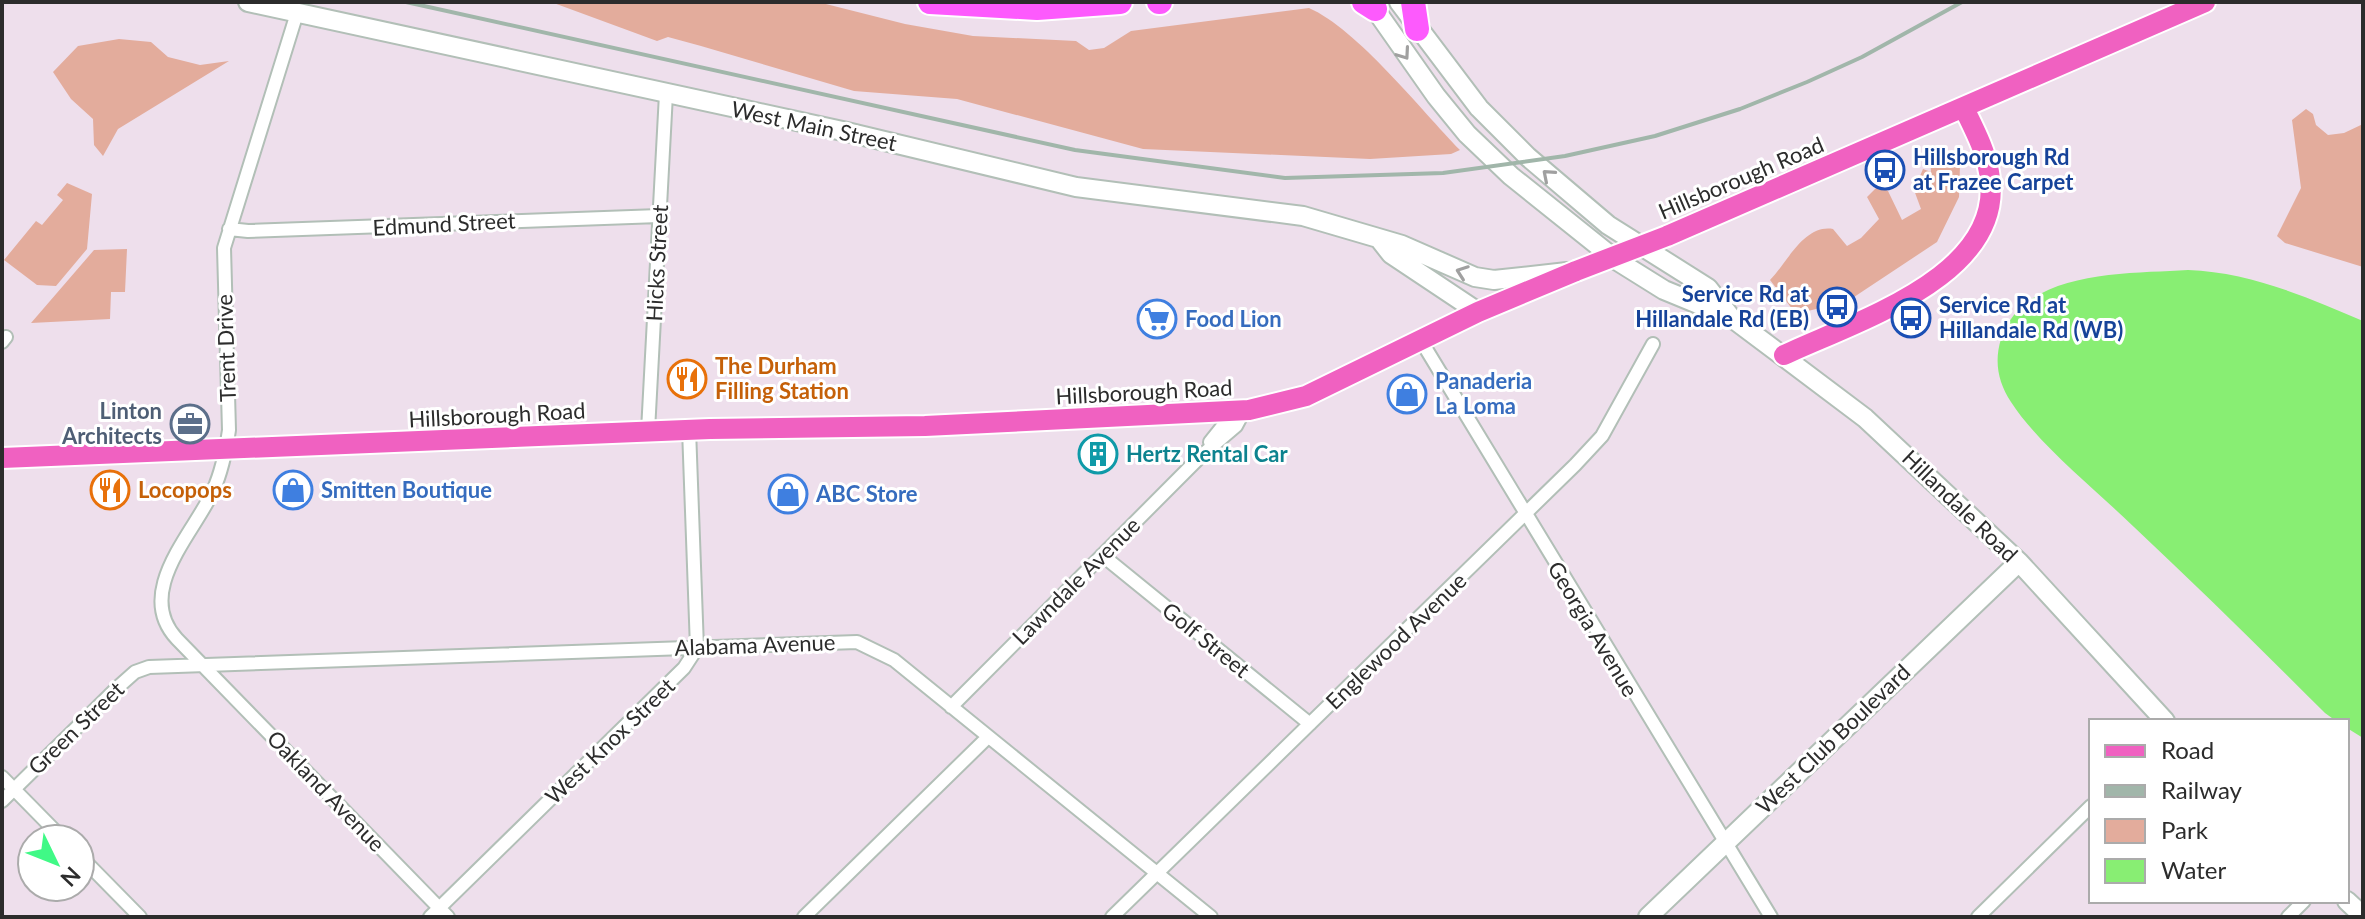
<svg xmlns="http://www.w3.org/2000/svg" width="2365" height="919" font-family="Lato,sans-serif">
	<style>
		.green { fill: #e3ac9c }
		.water { fill: #88ee73 }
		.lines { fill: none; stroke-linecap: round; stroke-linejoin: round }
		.street-casing { stroke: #b2bfb7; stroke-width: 16 }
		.secondary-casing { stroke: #b2bfb7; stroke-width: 22 }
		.primary-casing { stroke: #fff; stroke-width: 24 }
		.highway-casing { stroke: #fff; stroke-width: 28 }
		.street { stroke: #fff; stroke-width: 12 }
		.secondary { stroke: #fff; stroke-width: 18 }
		.primary { stroke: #f061c1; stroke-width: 20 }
		.highway { stroke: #fd5afd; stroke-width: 24 }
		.rail { stroke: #a1b6aa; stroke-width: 4 }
		.primary-bridge-casing { stroke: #fff; stroke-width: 24; stroke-linecap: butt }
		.primary-bridge { stroke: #f061c1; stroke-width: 20 }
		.oneway { stroke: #a0a0a0 }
		.labels { text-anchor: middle; stroke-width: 6; stroke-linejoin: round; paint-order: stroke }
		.street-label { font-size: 22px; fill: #2c2c2c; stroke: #fff }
		.transit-label { font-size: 22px; font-weight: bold; fill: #164399; stroke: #fff; text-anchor: start }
		.shop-label { font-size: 22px; font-weight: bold; fill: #366cbe; stroke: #fff; text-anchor: start }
		.food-label { font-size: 22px; font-weight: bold; fill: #c56008; stroke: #fff; text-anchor: start }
		.service-label { font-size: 22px; font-weight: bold; fill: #4e5e75; stroke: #fff; text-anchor: end }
		.culture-label { font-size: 22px; font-weight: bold; fill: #0d838f; stroke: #fff; text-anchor: start }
	</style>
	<rect width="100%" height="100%" fill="#eedfec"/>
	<!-- green -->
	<path class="green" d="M551 2H818L905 24 973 36 1076 41 1089 50 1104 48 1131 31 1309 8C1357 29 1421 110 1460 150L1451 154 1370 159 1143 149 957 99 854 91 701 46 668 37 657 41Z
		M119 39 151 42 168 57 200 65 229 61 118 129 103 156 94 145 93 119 71 99 53 72 78 46Z
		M2306 109 2313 114 2316 125 2328 135 2344 133 2363 124V267L2285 243 2277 236 2301 188 2292 120Z
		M1934 156 1960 165 1959 197 1937 242 1848 301 1796 314 1770 280C1787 263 1804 224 1833 229L1847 246 1861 238 1879 219 1867 197 1879 185 1888 191 1902 220 1921 209 1914 190 1923 169 1931 172 1930 159Z
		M67 183 92 194 87 249 56 286 37 285 4 260 36 221 42 225 63 200 57 195Z
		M127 249 125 292H111L110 319 31 323 94 250Z"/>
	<!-- water -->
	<path class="water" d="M2188 270C2249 272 2307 297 2363 321V738L2347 728V721H2336L2325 713C2262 650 2199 588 2134 527 2097 491 2038 444 2011 402 1998 382 1994 362 2001 339 2024 269 2127 274 2188 270Z"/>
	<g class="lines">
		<!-- street casing -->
		<g class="street-casing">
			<path id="street" d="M297 13 224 248 229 430C226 451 222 471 213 491 194 533 133 592 177 639L448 917
				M229 229 248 231 659 216
				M1420 339 1771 917
				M2 342 6 337
				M648 431 666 94
				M1210 442 1234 412
				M1102 555 1310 724
				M951 707 1202 455 1236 426 1244 411
				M2 777 63 839
				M2 801 117 688 135 672 149 667 857 642 894 660 1211 917
				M80 856 140 917
				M430 917 684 668 697 648 689 429
				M804 917 988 737
				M1112 917 1575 465 1602 436 1653 344
				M1978 917 2091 806
				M2288 917 2304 901"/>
		</g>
		<!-- secondary casing -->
		<g class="secondary-casing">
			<path id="secondary" d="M248 2 847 132 1076 187 1303 216 1402 245 1475 277 1494 280 1567 272
				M1370 2 1436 96 1467 134 1511 176 1616 260 1664 290 1732 318 1865 418 2019 562 2165 721
				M1399 2 1479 108 1528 157 1608 225 1708 288 1730 316
				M1380 240 1391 254 1478 312
				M2347 901 2363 916
				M1648 917 2019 562"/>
		</g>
		<!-- primary casing -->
		<g class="primary-casing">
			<path id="primary" d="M1667 236 2205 2
				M1784 355C1856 321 2009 275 1989 172 1985 149 1974 129 1964 108
				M2 458 710 429 925 426 1249 410 1306 396 1478 312 1576 271"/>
		</g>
		<!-- highway casing -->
		<g class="highway-casing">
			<path id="highway" d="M930 2 1037 8 1120 2
				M1159 2H1160
				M1364 2 1375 9
				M1413 2 1417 29"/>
		</g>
		<!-- street -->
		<use href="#street" class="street"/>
		<!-- secondary -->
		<use href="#secondary" class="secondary"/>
		<!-- primary -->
		<use href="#primary" class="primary"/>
		<!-- highway -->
		<use href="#highway" class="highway"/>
		<!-- rail -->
		<path class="rail" d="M406 2 1075 150 1285 178 1443 173 1565 156 1655 136 1740 109 1807 82 1862 57 1962 2"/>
		<!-- primary-bridge casing -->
		<g class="primary-bridge-casing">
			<path id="primary-bridge" d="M1576 271 1667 236"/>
		</g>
		<!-- primary-bridge -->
		<use href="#primary-bridge" class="primary-bridge"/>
	</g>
	<!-- one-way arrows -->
	<defs><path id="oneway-chevron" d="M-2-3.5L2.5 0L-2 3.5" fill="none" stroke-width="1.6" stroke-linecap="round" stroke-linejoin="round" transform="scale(2)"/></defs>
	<g class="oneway">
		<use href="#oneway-chevron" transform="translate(1404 54) rotate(55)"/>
		<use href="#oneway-chevron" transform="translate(1548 175) rotate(-139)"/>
		<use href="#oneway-chevron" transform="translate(1462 272) rotate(-160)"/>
	</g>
	<!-- icons -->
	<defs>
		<g id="bus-ring" transform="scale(2)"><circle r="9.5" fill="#fff" stroke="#1a4fb4" stroke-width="1.5"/><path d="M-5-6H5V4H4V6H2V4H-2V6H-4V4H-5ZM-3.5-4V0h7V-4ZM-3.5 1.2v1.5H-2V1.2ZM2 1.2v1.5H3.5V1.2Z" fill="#1a4fb4"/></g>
		<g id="supermarket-ring" transform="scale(2)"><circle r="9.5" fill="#fff" stroke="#3f7fe0" stroke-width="1.5"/><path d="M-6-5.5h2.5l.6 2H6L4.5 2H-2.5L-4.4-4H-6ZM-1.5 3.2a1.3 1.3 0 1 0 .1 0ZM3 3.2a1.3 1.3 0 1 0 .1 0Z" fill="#3f7fe0"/></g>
		<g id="restaurant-ring" transform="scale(2)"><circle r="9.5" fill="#fff" stroke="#e8710a" stroke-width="1.5"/><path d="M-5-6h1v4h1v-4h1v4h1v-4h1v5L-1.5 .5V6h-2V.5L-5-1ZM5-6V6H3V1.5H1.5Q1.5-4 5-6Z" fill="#e8710a"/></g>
		<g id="shop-ring" transform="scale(2)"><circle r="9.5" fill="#fff" stroke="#3f7fe0" stroke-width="1.5"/><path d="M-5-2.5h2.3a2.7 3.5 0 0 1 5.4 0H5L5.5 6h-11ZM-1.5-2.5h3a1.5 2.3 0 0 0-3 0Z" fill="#3f7fe0"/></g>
		<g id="office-ring" transform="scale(2)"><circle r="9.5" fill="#fff" stroke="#5c6f8a" stroke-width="1.5"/><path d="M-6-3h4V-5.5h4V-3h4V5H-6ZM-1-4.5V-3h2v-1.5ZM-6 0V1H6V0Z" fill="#5c6f8a"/></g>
		<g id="building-ring" transform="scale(2)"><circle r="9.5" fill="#fff" stroke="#0f9aa8" stroke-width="1.5"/><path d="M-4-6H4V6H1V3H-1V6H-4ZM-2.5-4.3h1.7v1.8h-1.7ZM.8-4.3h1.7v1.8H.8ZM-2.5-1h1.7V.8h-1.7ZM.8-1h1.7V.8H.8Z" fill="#0f9aa8"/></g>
	</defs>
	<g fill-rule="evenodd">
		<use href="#bus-ring" x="1885" y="170"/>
		<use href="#bus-ring" x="1837" y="307"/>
		<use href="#bus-ring" x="1911" y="318"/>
		<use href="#supermarket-ring" x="1157" y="319"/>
		<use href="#restaurant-ring" x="687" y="379"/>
		<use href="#shop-ring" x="1407" y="394"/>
		<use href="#office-ring" x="190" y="424"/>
		<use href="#building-ring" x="1098" y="454"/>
		<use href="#restaurant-ring" x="110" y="490"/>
		<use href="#shop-ring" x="293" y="490"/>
		<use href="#shop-ring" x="788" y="494"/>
	</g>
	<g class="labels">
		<!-- street labels -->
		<g class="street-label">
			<text transform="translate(814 126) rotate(12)" y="8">West Main Street</text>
			<text transform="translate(1741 178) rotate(-23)" y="8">Hillsborough Road</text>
			<text transform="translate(444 224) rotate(-3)" y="8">Edmund Street</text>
			<text transform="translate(657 263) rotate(-87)" y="8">Hicks Street</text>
			<text transform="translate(226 348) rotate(-92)" y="8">Trent Drive</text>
			<text transform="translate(1144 392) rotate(-3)" y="8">Hillsborough Road</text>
			<text transform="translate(497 415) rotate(-3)" y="8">Hillsborough Road</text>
			<text transform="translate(1960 506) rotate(44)" y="8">Hillandale Road</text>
			<text transform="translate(1076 581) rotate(-45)" y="8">Lawndale Avenue</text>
			<text transform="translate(1593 629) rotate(59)" y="8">Georgia Avenue</text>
			<text transform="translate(1206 640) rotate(39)" y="8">Golf Street</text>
			<text transform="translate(1396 641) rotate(-44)" y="8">Englewood Avenue</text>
			<text transform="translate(755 645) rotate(-2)" y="8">Alabama Avenue</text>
			<text transform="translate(76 728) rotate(-44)" y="8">Green Street</text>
			<text transform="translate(1833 739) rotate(-44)" y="8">West Club Boulevard</text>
			<text transform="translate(610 741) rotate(-44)" y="8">West Knox Street</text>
			<text transform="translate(326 791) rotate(46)" y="8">Oakland Avenue</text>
		</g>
		<!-- transit labels -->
		<g class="transit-label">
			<text x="1913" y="165">Hillsborough Rd<tspan x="1913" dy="25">at Frazee Carpet</tspan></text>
			<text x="1809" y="302" text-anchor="end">Service Rd at<tspan x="1809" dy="25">Hillandale Rd (EB)</tspan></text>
			<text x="1939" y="313">Service Rd at<tspan x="1939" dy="25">Hillandale Rd (WB)</tspan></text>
		</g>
		<!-- shop labels -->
		<g class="shop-label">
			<text x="1185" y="327">Food Lion</text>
			<text x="1435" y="389">Panaderia<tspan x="1435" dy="25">La Loma</tspan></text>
			<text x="321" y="498">Smitten Boutique</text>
			<text x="816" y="502">ABC Store</text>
		</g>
		<!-- food labels -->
		<g class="food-label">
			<text x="715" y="374">The Durham<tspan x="715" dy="25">Filling Station</tspan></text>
			<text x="138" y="498">Locopops</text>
		</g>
		<!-- service labels -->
		<g class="service-label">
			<text x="162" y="419">Linton<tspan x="162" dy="25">Architects</tspan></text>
		</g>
		<!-- culture labels -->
		<g class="culture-label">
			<text x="1126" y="462">Hertz Rental Car</text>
		</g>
	</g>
	<!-- border -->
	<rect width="2365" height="919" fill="none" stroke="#2c2c2c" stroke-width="8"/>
	<!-- legend -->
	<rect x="2089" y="719" width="260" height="184" fill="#ffffff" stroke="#ababab" stroke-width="2"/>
	<rect x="2105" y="745" width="40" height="12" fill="#f061c1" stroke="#ababab" stroke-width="2"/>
	<text x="2161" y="759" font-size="24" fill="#2c2c2c">Road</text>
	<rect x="2105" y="785" width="40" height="12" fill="#a1b6aa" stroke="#ababab" stroke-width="2"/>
	<text x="2161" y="799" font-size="24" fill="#2c2c2c">Railway</text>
	<rect x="2105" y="819" width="40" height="24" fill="#e3ac9c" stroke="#ababab" stroke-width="2"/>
	<text x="2161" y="839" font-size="24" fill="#2c2c2c">Park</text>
	<rect x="2105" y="859" width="40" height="24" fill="#88ee73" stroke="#ababab" stroke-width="2"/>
	<text x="2161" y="879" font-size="24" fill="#2c2c2c">Water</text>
	<!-- north arrow -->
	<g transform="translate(56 863) rotate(133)"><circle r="38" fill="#ffffff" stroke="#ababab" stroke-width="2"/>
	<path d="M0-6L14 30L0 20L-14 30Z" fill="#40f986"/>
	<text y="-12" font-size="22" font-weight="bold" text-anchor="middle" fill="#2c2c2c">N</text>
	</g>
</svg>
